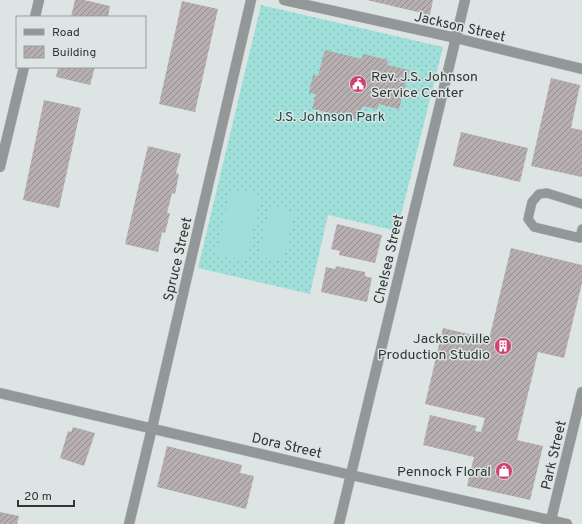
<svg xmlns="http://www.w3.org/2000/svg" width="582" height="524" font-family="Overpass,sans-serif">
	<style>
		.grass { fill: url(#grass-dots) }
		.garden { fill: #9fdfd9 }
		.building { fill: url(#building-hatch) }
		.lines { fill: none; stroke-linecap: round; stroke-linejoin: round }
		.service-casing { stroke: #bac2c1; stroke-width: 10 }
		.minor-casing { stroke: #bac2c1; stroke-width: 11 }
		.tertiary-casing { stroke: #bac2c1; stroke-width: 11 }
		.service { stroke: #939797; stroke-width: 9 }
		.minor { stroke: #939797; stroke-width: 10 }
		.tertiary { stroke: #939797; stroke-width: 10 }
		.labels { text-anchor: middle; stroke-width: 3; stroke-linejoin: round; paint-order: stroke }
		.street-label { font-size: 14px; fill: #313534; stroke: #dce5e4 }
		.poi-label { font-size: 14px; fill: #313534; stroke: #dce5e4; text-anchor: end }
		.park-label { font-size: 14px; fill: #174945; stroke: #dce5e4 }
	</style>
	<defs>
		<pattern id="grass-dots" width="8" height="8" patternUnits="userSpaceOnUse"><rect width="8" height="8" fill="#9fdfd9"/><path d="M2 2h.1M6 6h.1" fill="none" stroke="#89c0bb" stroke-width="1.8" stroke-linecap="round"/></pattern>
		<pattern id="building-hatch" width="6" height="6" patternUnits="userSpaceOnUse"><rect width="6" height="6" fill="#b7aeb0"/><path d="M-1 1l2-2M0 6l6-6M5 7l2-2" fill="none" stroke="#958e90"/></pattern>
	</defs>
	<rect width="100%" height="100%" fill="#dce5e4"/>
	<!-- grass -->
	<path class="grass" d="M261 5 443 47 397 231 328 215 310 294 198 268Z"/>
	<!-- garden -->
	<path class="garden" d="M231 190 261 196 246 261 216 254Z
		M270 207 295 212 283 262 258 256Z"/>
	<!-- building -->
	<path class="building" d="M75 0H84L110 6 108 17H71Z
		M367 0H433L430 15Z
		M182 1 218 9 195 112 159 104Z
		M325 50 362 59 363 54 388 60 387 65 409 70 399 109 379 104 377 109 362 106 359 120 312 109 316 94 309 93 313 75 318 76Z
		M58 67H95L90 85 56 77Z
		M551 78 580 85 571 128 582 130V177L531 166Z
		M44 100 81 108 59 208 23 200Z
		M461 132 528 148 520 182 453 166Z
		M148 146 181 154 176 173 179 174 175 194 172 193 167 213H170L165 233 162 232 158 252 125 244Z
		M337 224 382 235 375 263 339 255 340 251 331 249Z
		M511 248 582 265V283L564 358 538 352 517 440 543 446 530 500 467 486 474 457 423 445 430 415 477 426 475 431 481 432 485 418 425 404 443 328 489 339Z
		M336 266 365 272V276L372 278 367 302 321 292 326 267 335 269Z
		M73 427 95 433 84 466 60 458 68 431 71 432Z
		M167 446 242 465 240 473 254 476 246 509 157 487Z
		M0 512 19 516 17 524H0Z"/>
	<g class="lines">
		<!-- service casing -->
		<g class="service-casing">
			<path id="service" d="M582 204 547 193 539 194 532 202 528 219 534 227 580 238 582 229"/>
		</g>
		<!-- minor casing -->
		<g class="minor-casing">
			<path id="minor" d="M284 0 456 38 582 69
				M35 17 39 0
				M0 167 24 67
				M0 393 351 475 567 524
				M129 524 152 428 251 0
				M339 524 465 0"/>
		</g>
		<!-- tertiary casing -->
		<g class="tertiary-casing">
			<path id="tertiary" d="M550 524 582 392"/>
		</g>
		<!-- service -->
		<use href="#service" class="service"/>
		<!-- minor -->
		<use href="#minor" class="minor"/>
		<!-- tertiary -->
		<use href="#tertiary" class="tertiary"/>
	</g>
	<!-- icons -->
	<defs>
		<g id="civic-disc" transform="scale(0.9)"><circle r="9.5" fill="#d04370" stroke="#dce5e4"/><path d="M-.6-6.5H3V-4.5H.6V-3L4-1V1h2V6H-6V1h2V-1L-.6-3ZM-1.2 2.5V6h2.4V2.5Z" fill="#fff"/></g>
		<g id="building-disc" transform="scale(0.9)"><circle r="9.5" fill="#d04370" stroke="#dce5e4"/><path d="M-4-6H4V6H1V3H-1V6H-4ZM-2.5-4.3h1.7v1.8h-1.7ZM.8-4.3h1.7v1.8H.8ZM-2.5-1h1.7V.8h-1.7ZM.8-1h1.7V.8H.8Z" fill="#fff"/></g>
		<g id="shop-disc" transform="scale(0.9)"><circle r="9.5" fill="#d04370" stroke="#dce5e4"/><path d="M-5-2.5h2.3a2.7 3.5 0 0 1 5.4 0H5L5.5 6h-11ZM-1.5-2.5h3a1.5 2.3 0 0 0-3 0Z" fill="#fff"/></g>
	</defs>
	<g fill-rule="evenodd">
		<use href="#civic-disc" x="358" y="84"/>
		<use href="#building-disc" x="503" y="346"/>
		<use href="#shop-disc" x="504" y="471"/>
	</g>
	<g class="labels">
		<!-- street labels -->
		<g class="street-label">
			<text transform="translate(460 26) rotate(13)" y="5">Jackson Street</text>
			<text transform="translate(177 259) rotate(-77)" y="5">Spruce Street</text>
			<text transform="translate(388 259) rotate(-77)" y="5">Chelsea Street</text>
			<text transform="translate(287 445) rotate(13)" y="5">Dora Street</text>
			<text transform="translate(553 455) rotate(-77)" y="5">Park Street</text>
		</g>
		<!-- poi labels -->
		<g class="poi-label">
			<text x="371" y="81" text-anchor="start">Rev. J.S. Johnson<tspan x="371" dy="16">Service Center</tspan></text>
			<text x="490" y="343">Jacksonville<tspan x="490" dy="16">Production Studio</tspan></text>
			<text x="491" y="476">Pennock Floral</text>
		</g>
		<!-- park labels -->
		<g class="park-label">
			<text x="330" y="121">J.S. Johnson Park</text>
		</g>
	</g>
	<!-- legend -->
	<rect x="16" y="16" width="130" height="52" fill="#dce5e4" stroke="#989f9e"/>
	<rect x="24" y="29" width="20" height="6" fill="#939797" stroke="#989f9e"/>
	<text x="52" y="36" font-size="12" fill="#313534">Road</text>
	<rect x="24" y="46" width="20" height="12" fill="url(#building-hatch)" stroke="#989f9e"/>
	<text x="52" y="56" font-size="12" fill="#313534">Building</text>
	<!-- scale -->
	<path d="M18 500v6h56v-6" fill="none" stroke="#313534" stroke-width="2"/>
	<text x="24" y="500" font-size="12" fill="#313534" stroke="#dce5e4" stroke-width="3" paint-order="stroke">20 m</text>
</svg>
